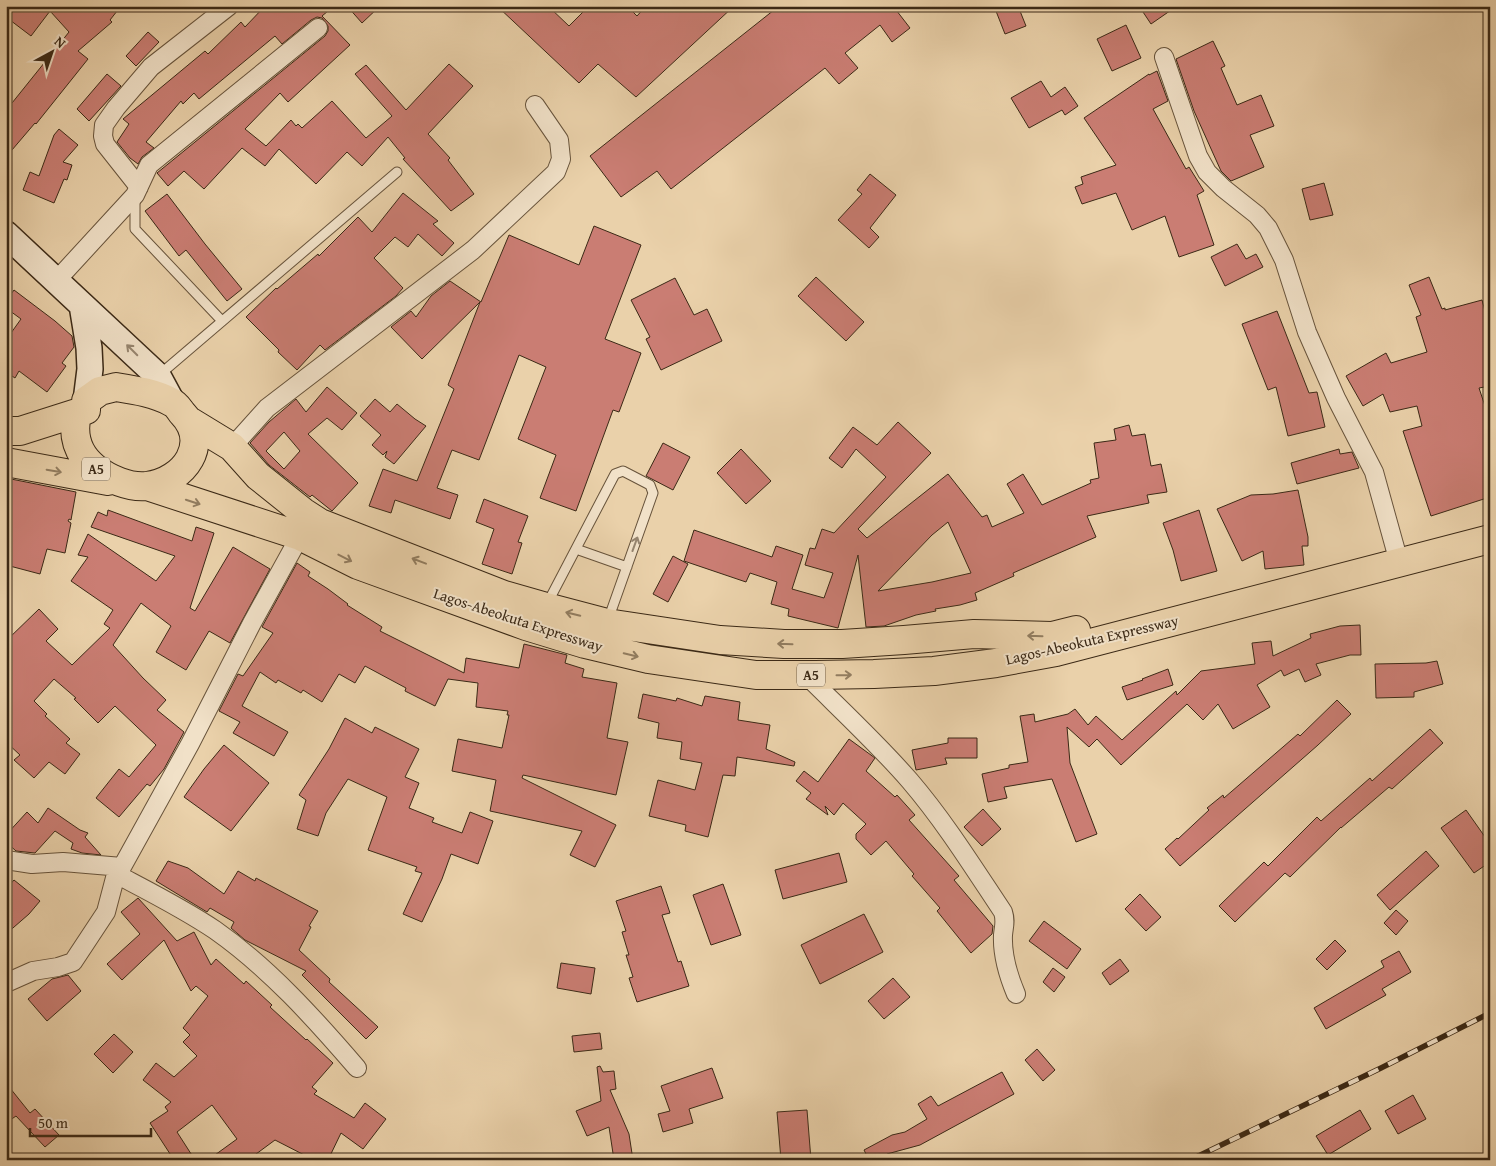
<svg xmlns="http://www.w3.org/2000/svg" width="1496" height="1166" font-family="'Gentium Book Plus',serif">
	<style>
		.building { fill: #ca7d73; stroke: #3b2916; fill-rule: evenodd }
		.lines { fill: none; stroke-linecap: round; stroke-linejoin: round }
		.lane-casing { stroke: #67533b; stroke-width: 11 }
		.street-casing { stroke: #67533b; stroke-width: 20 }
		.secondary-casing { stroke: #3b2916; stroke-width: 28 }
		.highway-casing { stroke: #3b2916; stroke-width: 30 }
		.lane { stroke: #f1e1c8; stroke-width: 9 }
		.street { stroke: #f1e1c8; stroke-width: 18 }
		.secondary { stroke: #f1e1c8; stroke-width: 25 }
		.highway { stroke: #ead1aa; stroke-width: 28 }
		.rail-casing { stroke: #3b2916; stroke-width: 5.5 }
		.rail { stroke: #f1e1c8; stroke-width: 4; stroke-dasharray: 11; stroke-linecap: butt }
		.oneway { stroke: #96856f }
		.oneway2 { stroke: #927d60 }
		.labels { text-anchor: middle; stroke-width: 4; stroke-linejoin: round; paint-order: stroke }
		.shield { fill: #f1e1c8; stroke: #72604b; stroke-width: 1 }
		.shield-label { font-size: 14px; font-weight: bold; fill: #3b2916 }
		.street-label { font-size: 15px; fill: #3b2916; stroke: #f1e1c8 }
	</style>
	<rect width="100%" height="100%" fill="#ead1aa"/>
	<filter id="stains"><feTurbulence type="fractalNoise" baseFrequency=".004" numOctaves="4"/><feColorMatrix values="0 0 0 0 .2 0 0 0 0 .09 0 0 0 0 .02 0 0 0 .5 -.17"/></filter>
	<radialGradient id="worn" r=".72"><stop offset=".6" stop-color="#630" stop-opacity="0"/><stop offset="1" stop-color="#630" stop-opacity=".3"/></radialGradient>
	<!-- building -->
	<path class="building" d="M6 6H121L110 20 112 22 78 51 88 59 36 124 35 123 6 157V98L12 103 69 32 50 11 31 36 6 17Z
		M265 6H334L322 16 350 45 288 102 280 93 245 129 266 146 291 120 296 126 298 124 302 128 332 101 366 138 392 116 355 74 366 65 406 110 449 64 473 86 428 134 450 158 448 160 474 194 451 211 403 159 405 158 388 137 362 166 347 152 316 184 279 149 265 166 242 148 204 189 184 171 168 186 157 173 325 36 328 31V26L322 18 317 17 311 20 282 44 275 36 199 99 194 93 183 104 181 101 146 142 154 148 142 157 138 164 130 158 117 142 129 124 123 119 205 51 208 54 241 22 245 27Z
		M347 6H380L362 23Z
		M497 6H548L569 26 589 6H627L637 16 646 6H734L636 97 598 64 579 83Z
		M779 6H893L910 28 892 42 880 25 845 53 858 68 839 84 825 68 671 189 657 171 621 197 590 156Z
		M994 6H1018L1026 26 1005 34Z
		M1139 6H1177L1151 24Z
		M1126 25 1141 58 1112 71 1097 39Z
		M148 32 159 42 136 66 126 56Z
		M1213 41 1225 66 1221 68 1237 105 1261 95 1274 126 1250 135 1264 167 1231 181 1221 171 1194 111 1176 59Z
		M1157 71 1168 101 1153 109 1186 169 1189 167 1204 191 1197 195 1214 245 1179 257 1165 216 1132 230 1116 193 1082 204 1075 187 1083 184 1081 177 1116 165 1084 118 1149 74V75Z
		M107 74 121 86 89 121 77 109Z
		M1041 81 1051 97 1065 87 1078 106 1065 115 1062 110 1029 128 1011 98Z
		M59 129 78 145 63 162 72 165 67 180 64 179 54 203 23 190 30 172 39 176 54 135Z
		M870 174 896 195 870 228 879 237 869 248 838 220 862 194 857 190Z
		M1324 183 1333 215 1310 220 1302 189Z
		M403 193 438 221 433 224 454 243 442 256 418 234 408 247 395 237 374 258 403 288 396 296 325 350 320 345 297 370 278 352 279 350 246 317 276 288 277 289 318 254 319 256 358 217 372 232Z
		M167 194 205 244 242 289 227 301 186 250 179 256 145 211Z
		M594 226 641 245 605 339 641 353 619 412 613 410 576 511 540 498 556 455 518 439 546 367 519 355 479 460 452 450 437 488 458 495 450 519 395 500 391 513 369 506 383 469 417 481 454 389 448 385 480 302 422 359 391 327 411 311 416 317 431 296 450 281 481 302 509 235 579 265Z
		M1237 244 1246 259 1256 254 1263 267 1225 286 1211 257Z
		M816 277 864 322 846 341 798 296Z
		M1429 277 1442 309 1445 308V310L1482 300 1490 330V386L1479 388 1490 421V497L1431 516 1403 431 1422 426 1417 406 1390 412 1383 394 1363 406 1346 376 1386 353 1391 363 1427 352 1416 317 1421 315 1409 285Z
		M675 278 694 315 707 309 722 341 661 370 646 339 650 337 631 300Z
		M14 290 55 321 72 336 74 347 62 363 66 366 47 392 19 371 15 378 6 372V340L21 319 6 308V301Z
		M1277 311 1309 393 1317 392 1325 427 1288 436 1276 387 1268 390 1242 324Z
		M327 387 357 413 342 430 327 418 308 434 358 483 332 511 312 495 310 497 269 465 250 443 269 422 296 399 306 412ZM284 432 300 451 284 469 266 451Z
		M375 399 390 412 397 404 415 419 426 426 394 464 385 457 387 451 383 455 372 445 381 435 360 416Z
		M898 422 931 453 858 529 867 538 948 474 982 517 987 515 992 527 1024 513 1007 484 1023 474 1042 505 1091 483 1090 480 1099 478 1094 443 1116 440 1114 429 1129 425 1132 436 1145 434 1151 466 1161 464 1167 492 1147 495 1149 503 1087 516 1096 537 1013 573 1014 576 975 593 977 600 960 605 935 609 936 611 916 615 884 626 866 627 858 555 838 628 788 616 789 609 771 604 777 582 750 573 746 582 684 561 694 530 772 557 776 546 803 555 792 589 824 598 833 573 805 565 810 548 815 549 822 529 834 533 886 477 856 449 842 468 829 458 853 427 877 445ZM948 522 971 573 932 582 878 591 932 535Z
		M663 443 690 457 673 490 646 476Z
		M741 449 771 481 746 504 717 473Z
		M1339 449 1340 454 1352 452 1359 468 1297 484 1291 463Z
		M6 478 76 492 71 520 69 519 68 521 71 523 65 553 47 549 40 574 6 565Z
		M1298 490 1308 537V546H1302L1304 565 1265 569 1263 551 1242 561 1217 509 1251 495 1273 494Z
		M484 499 528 516 518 542 522 543 512 574 482 564 494 529 476 522Z
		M108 510 192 541 196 527 214 533 190 608 195 611 233 547 270 569 230 643 209 631 186 670 156 652 171 626 141 603 113 645 143 678 166 700 157 710 184 732 164 769 150 786 147 784 119 817 96 798 119 769 129 777 156 745 115 706 98 723 74 699 76 698 54 679 34 701 47 714 45 716 70 739 66 743 80 754 65 774 49 762 34 778 14 760 20 755 6 742V641L39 609 58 629 46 641 72 665 110 628 104 624 113 610 71 581 88 557 78 555 88 534 156 581 175 556 91 527 98 512 107 516Z
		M1199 510 1217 571 1181 581 1173 550 1163 523Z
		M673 556 688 564 668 602 653 594Z
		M297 563 310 572 308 576 328 589 348 604 347 605 382 627 380 631 464 673 466 658 519 668 524 644 567 655 565 663 584 669 582 677 617 683 607 738 628 742 616 795 523 775 522 778 616 825 595 867 570 855 582 831 490 811 496 780 452 771 458 739 502 748 509 715H507L508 711 476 707 478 683 448 679 435 706 405 691 406 688 365 666 355 683 339 674 322 702 303 690 301 693 278 680 276 683 260 672 242 706 288 732 274 756 233 733 240 722 219 711 238 674 243 676 273 633 262 627Z
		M1360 625 1361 655H1350L1316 664 1321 675 1305 682 1299 669 1284 676 1281 670 1257 685 1270 707 1233 729 1218 704 1203 720 1187 704 1121 765 1097 739 1089 747 1067 727 1070 763 1097 834 1076 842 1052 779 1004 787 1007 798 988 802 982 774 1009 768V765L1028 762 1020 716 1034 714 1035 722 1068 714 1075 709 1088 725 1096 716 1122 740 1176 691 1177 695 1201 671 1255 664 1252 643 1271 641 1273 656 1311 638 1310 634 1340 626Z
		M1437 661 1443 684 1414 692V697L1376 698 1375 664 1426 663Z
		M1168 669 1173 685 1127 700 1122 687 1143 680 1142 679Z
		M643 694 676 701 677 698 702 706 705 696 740 702 738 720 770 725 766 749 795 762 794 766 737 757 735 776 723 775 708 837 685 831 686 825 649 816 658 780 695 790 702 763 680 759 682 742 657 738 659 723 638 718Z
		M1337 700 1351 714 1318 745 1180 866 1165 849 1177 838 1178 839 1209 810 1207 808 1223 795 1224 798 1298 734 1300 736Z
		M345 718 372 733 375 727 419 749 405 777 419 783 409 808 434 818 432 822 462 833 470 812 493 821 478 864 451 854 442 879 422 922 403 914 422 873 415 871 417 867 368 850 387 797 348 779 326 813 318 836 297 829 306 800 299 795 329 749Z
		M1430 729 1443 743 1392 789 1389 787 1341 828V827L1290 877 1285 873 1235 922 1219 906 1264 862 1268 866 1317 817 1321 821 1370 778 1372 781Z
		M948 738H977V758H945L947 764 916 770 912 750 948 743Z
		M849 739 875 758 866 771 895 797 897 795 915 815 909 820 959 876 954 880 993 926 992 934 971 953 937 911 940 908 912 876 914 874 886 841 871 855 856 839V834L866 824 843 803 834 815 825 806 828 815 806 799 811 793 796 781 804 771 818 782Z
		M224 745 269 783 231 831 184 797 204 769Z
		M48 808 80 830 88 833 85 837 101 855 82 853 71 849 73 843 55 831 35 853 16 851 6 842V835L27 812 38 823Z
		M983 809 1001 829 982 846 964 827Z
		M1466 810 1490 844V862L1474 873 1441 828Z
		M1426 851 1439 866 1390 910 1377 895Z
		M839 853 847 882 783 899 775 870Z
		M168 861 188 868 224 894 238 871 255 881 256 878 318 911 309 926 311 927 299 950 330 979 329 982 378 1027 366 1039 302 975 306 971 245 940 231 928 234 922 210 908 207 912 156 881Z
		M14 880 40 901 29 914 6 934V889Z
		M723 884 741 935 711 945 693 895Z
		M661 886 670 913 662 915 678 962 681 961 689 986 637 1002 629 978 633 977 626 955H629L622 932 626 931 616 901Z
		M1140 894 1161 917 1146 931 1125 909Z
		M138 898 177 941 194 932 211 965 216 959 244 984 246 981 272 1005 270 1007 306 1040 307 1039 333 1063 312 1087 317 1091 314 1094 354 1118 365 1103 386 1119 363 1149 341 1133 328 1160H314L275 1140 248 1160H208L237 1139 212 1105 177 1132 195 1160H174L150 1123 168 1111 165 1107 171 1102 143 1080 156 1063 174 1077 197 1056 183 1042 190 1035 183 1028 208 996 196 986 191 991 164 940 122 980 107 964 140 934 121 912Z
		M1396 910 1408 921 1396 935 1384 923Z
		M864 914 883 952 820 984 801 945Z
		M1044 921 1081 949 1067 969 1029 941Z
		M1335 940 1346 951 1327 970 1316 959Z
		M1399 951 1411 972 1382 989 1386 995 1326 1029 1314 1008 1384 967 1381 961Z
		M1120 959 1129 971 1110 985 1102 973Z
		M561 963 595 968 591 994 557 988Z
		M1053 968 1065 977 1054 992 1043 982Z
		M68 975 81 991 47 1021 28 999 52 979Z
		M893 978 910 997 884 1019 868 1001Z
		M600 1033 602 1049 574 1052 572 1036Z
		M114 1034 133 1052 113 1073 94 1054Z
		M1037 1049 1055 1070 1043 1081 1025 1060Z
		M600 1066 603 1072 614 1071 616 1089 610 1090 629 1134 633 1160H614L609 1127 587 1136 576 1111 601 1101 597 1067Z
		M712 1068 723 1098 689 1109 693 1123 663 1132 658 1114 670 1111 661 1086Z
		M1002 1072 1014 1094 920 1145 887 1154 890 1160H869L864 1150 892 1135 905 1132 927 1119 918 1104 931 1096 938 1106Z
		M6 1083 30 1113 35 1109 59 1135 45 1147 16 1116 6 1123Z
		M1413 1095 1426 1119 1398 1134 1385 1111Z
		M807 1110 811 1160H781L777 1112Z
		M1360 1110 1371 1129 1328 1155 1316 1136Z"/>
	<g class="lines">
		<!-- lane casing -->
		<g class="lane-casing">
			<path id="lane" d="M135 198V229L222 321
				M158 376 397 172
				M576 549 627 567
				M547 604 615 474 623 471 650 485 653 493 608 620"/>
		</g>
		<!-- street casing -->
		<g class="street-casing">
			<path id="street" d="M1164 57 1198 156 1207 172 1223 188 1257 215 1268 228 1284 260 1307 332 1336 398 1374 472 1397 555
				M139 187 105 144 103 136 104 125 116 108 151 67 229 6
				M56 281 135 195 149 165 318 28
				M232 447 267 408 473 250 556 172 561 159 559 140 535 105
				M806 675C841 710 878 744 910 781 945 822 973 867 1003 912 1006 921 1004 925 1003 935 1002 956 1008 975 1016 994
				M6 860 32 864 63 862 122 867
				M116 874C150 892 184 909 215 930 269 968 314 1018 357 1068
				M6 983 33 971 58 967 73 962 106 912 116 874 122 867 190 744 252 623 300 536"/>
		</g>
		<!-- secondary casing -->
		<g class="secondary-casing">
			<path id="secondary" d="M6 234 158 376 172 402
				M82 305 89 348 90 369 86 401"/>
		</g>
		<!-- highway casing -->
		<g class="highway-casing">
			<path id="highway" d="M116 387C135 390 155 393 171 402 176 404 179 409 182 413 211 443 185 481 147 486 130 488 108 479 95 468 77 454 72 435 77 414L86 410V401L100 391Z
				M191 422 232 447 258 476 303 512 320 523 504 595 546 607 607 623 720 640 784 644H842L904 640 974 634 1052 636 1076 630
				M6 431H20L86 410
				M6 462 108 481
				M147 486 300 536 358 565 526 626 585 644 648 659 756 675H815L874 674 934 671 996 663 1056 652 1490 539"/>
		</g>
		<!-- lane -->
		<use href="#lane" class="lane"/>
		<!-- street -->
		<use href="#street" class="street"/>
		<!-- secondary -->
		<use href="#secondary" class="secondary"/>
		<!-- highway -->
		<use href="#highway" class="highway"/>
		<!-- rail casing -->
		<g class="rail-casing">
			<path id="rail" d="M1190 1160 1381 1068 1490 1013"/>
		</g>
		<!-- rail -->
		<use href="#rail" class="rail"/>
	</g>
	<!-- one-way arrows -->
	<defs><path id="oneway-shaft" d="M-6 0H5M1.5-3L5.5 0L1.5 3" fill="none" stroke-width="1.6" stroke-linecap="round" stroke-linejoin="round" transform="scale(1.25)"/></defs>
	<g class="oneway">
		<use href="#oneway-shaft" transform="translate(132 350) rotate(-135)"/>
		<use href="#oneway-shaft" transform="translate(635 544) rotate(-70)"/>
	</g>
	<g class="oneway2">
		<use href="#oneway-shaft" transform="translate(54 471) rotate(10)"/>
		<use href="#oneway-shaft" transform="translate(193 502) rotate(18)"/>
		<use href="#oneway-shaft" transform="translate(345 558) rotate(27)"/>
		<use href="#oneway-shaft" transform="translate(419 561) rotate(-159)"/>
		<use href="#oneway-shaft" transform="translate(573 614) rotate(-166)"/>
		<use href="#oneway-shaft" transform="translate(1035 636) rotate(-178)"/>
		<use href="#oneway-shaft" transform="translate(785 644) rotate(-178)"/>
		<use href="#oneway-shaft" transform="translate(631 655) rotate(13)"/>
		<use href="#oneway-shaft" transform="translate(844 675) rotate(-1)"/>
	</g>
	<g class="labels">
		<!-- shield labels -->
		<g class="shield">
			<rect x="82" y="457.5" width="28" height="23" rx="4"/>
			<rect x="797" y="663.5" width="28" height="23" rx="4"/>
		</g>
		<g class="shield-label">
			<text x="96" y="474">A5</text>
			<text x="811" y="680">A5</text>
		</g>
		<!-- street labels -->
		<g class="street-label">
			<text transform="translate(518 620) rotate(18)" y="5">Lagos-Abeokuta Expressway</text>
			<text transform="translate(1092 640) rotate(-13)" y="5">Lagos-Abeokuta Expressway</text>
		</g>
	</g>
	<!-- margin -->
	<rect width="1496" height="1166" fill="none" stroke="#ead1aa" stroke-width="25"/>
	<rect x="8" y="8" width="1481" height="1151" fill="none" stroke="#3b2916" stroke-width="2.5"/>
	<rect x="12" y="12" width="1471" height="1141" fill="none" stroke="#3b2916"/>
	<!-- north arrow -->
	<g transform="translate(52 52) rotate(40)" stroke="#f1e1c8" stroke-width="4" paint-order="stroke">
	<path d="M0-4L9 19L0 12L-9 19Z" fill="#3b2916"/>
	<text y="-8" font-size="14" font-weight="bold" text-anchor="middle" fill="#3b2916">N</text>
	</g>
	<!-- scale -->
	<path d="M30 1128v8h121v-8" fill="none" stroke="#3b2916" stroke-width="2.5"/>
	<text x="38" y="1128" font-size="15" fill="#3b2916" stroke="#f1e1c8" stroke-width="4" paint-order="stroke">50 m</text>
	<rect width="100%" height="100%" filter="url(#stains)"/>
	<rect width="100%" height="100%" fill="url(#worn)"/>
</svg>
